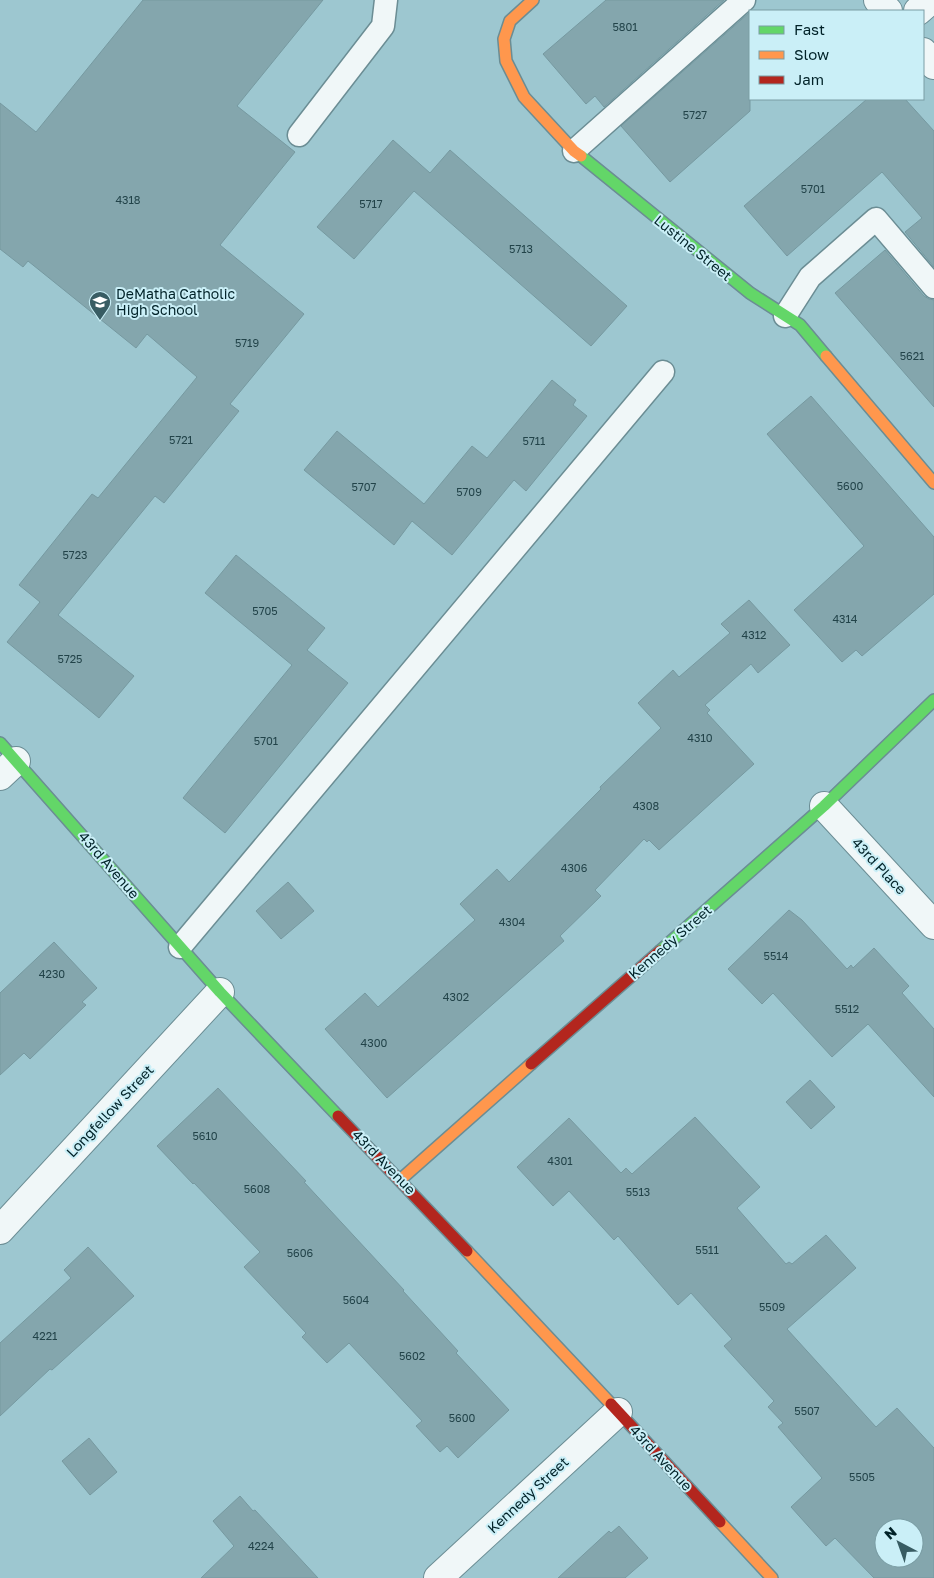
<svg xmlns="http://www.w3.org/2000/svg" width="934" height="1578" font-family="'Golos Text',sans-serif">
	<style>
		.building { fill: #84a6ad; stroke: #7699a0; fill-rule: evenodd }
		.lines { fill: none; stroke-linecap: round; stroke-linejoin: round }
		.lane-casing { stroke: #6b8d94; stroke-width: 25 }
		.street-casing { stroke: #6b8d94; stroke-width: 30 }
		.fast-casing { stroke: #6b8d94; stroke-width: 14 }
		.slow-casing { stroke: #6b8d94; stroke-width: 14 }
		.jam-casing { stroke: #6b8d94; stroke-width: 14 }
		.lane { stroke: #f0f7f8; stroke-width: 22 }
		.street { stroke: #f0f7f8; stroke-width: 28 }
		.fast { stroke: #63d668; stroke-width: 11 }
		.slow { stroke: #ff974d; stroke-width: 11 }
		.jam { stroke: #b3261e; stroke-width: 11 }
		.labels { text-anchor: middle; stroke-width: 4; stroke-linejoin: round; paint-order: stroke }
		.number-label { font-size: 11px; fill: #224349 }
		.street-label { font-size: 14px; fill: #012228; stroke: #caeff7 }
		.poi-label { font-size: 14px; fill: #012228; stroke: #caeff7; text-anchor: start }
	</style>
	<rect width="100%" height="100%" fill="#9dc7d0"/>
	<!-- building -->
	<path class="building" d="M143 0H323L237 106 295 152 220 245 304 314 230 404 239 411 164 503 155 496 58 615 134 676 99 718 7 642 40 602 19 585 92 494 98 498 197 377 147 334 136 348 28 261 23 267 0 249V103L36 132Z
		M606 0H724L604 107 595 96 586 104 543 54Z
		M750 12V111L670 182 621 126Z
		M867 99H905L934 131V267L905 232 922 218 882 172 787 256 744 206Z
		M393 140 430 173 450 150 627 306 591 346 414 191 354 259 317 227Z
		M885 250 924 296 929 299 934 300V407L835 293Z
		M552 380 576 400 573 405 587 416 526 491 514 480 452 555 412 521 394 545 304 470 337 431 424 504 472 446 487 458Z
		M811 396 934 537V594L862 656 856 650 842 662 794 610 864 546 767 434Z
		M236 555 325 628 307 650 348 683 225 833 183 798 292 665 205 593Z
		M749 600 790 645 758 673 751 664 705 705 710 710 707 713 754 764 659 850 649 840 647 842 644 839 595 890 601 896 560 936 564 941 387 1098 325 1029 365 993 378 1007 475 920 460 904 497 869 509 882 601 789 600 787 661 728 638 703 673 670 679 677 730 633 721 624Z
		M288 882 314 911 281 939 256 911Z
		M789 910 802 920 847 969 851 965 853 968 874 948 909 986 902 993 934 1029V1097L868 1024 832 1057 773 993 762 1004 728 969Z
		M54 942 97 988 82 1002 86 1005 30 1059 24 1053 0 1075V993Z
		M810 1080 835 1107 811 1129 786 1102Z
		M218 1088 306 1181 304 1182 404 1290 403 1291 458 1351 456 1353 509 1410 458 1458 447 1446 440 1452 416 1426 422 1421 349 1343 327 1363 302 1337 306 1333 244 1267 260 1252 194 1183 193 1184 157 1146Z
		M695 1117 760 1187 737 1208 786 1264 789 1262 792 1264 826 1235 856 1268 787 1329 876 1427 897 1408 934 1448V1578H874L835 1538 826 1546 791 1507 822 1478 778 1427 783 1423 768 1407 774 1401 724 1346 732 1339 691 1293 678 1305 618 1236 614 1240 569 1191 553 1206 517 1167 569 1118 621 1173 626 1168 632 1174ZM884 1528H914V1558H884Z
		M88 1247 134 1296 52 1370 50 1369 0 1416V1343L71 1278 64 1270Z
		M89 1438 117 1472 90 1495 62 1461Z
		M240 1496 253 1511 255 1510 318 1578H201L234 1546 213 1521Z
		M619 1526 648 1558 625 1578H558L609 1531 611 1533Z"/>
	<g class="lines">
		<!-- lane casing -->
		<g class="lane-casing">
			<path id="lane" d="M299 135 383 26 386 0
				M574 151 744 0
				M785 316 810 277 876 219 934 287
				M180 947 663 372"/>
		</g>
		<!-- street casing -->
		<g class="street-casing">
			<path id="street" d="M878 0 888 11
				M918 11 931 0
				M923 52 934 65
				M0 776 16 761
				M824 806 934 925
				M0 1230 220 992
				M438 1578 618 1412"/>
		</g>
		<!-- fast casing -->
		<g class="fast-casing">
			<path id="fast" d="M581 156 750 293 800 325 826 356
				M0 743 220 992 338 1116
				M660 951 824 806 934 700"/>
		</g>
		<!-- slow casing -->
		<g class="slow-casing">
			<path id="slow" d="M533 0 510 21 504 39 506 61 524 97 574 151 581 156
				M826 356 934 483
				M400 1180 531 1064
				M467 1251 611 1404
				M720 1522 772 1578"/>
		</g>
		<!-- jam casing -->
		<g class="jam-casing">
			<path id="jam" d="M531 1064 660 951
				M338 1116 467 1251
				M611 1404 720 1522"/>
		</g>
		<!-- lane -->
		<use href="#lane" class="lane"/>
		<!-- street -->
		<use href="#street" class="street"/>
		<!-- fast -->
		<use href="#fast" class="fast"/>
		<!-- slow -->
		<use href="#slow" class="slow"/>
		<!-- jam -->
		<use href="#jam" class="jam"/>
	</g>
	<!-- icons -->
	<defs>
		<g id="school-pin" transform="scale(1.125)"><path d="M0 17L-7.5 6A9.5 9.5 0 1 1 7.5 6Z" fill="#385c63" stroke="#caeff7"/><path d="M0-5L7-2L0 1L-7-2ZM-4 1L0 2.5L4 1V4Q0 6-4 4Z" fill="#fff"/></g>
	</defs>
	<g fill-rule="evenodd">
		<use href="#school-pin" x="100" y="302"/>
	</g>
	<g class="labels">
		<!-- number labels -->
		<g class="number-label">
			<text x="625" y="31">5801</text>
			<text x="695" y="119">5727</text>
			<text x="813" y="193">5701</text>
			<text x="128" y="204">4318</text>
			<text x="371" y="208">5717</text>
			<text x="521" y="253">5713</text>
			<text x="247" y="347">5719</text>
			<text x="912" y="360">5621</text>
			<text x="181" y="444">5721</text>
			<text x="534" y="445">5711</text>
			<text x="850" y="490">5600</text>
			<text x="364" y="491">5707</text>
			<text x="469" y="496">5709</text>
			<text x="75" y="559">5723</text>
			<text x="265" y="615">5705</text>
			<text x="845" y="623">4314</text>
			<text x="754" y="639">4312</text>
			<text x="70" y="663">5725</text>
			<text x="700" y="742">4310</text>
			<text x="266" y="745">5701</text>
			<text x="646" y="810">4308</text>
			<text x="574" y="872">4306</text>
			<text x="512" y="926">4304</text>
			<text x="776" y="960">5514</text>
			<text x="52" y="978">4230</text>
			<text x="456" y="1001">4302</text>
			<text x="847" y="1013">5512</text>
			<text x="374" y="1047">4300</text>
			<text x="205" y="1140">5610</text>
			<text x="560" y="1165">4301</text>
			<text x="257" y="1193">5608</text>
			<text x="638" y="1196">5513</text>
			<text x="707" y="1254">5511</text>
			<text x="300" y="1257">5606</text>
			<text x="356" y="1304">5604</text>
			<text x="772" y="1311">5509</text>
			<text x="45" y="1340">4221</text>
			<text x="412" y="1360">5602</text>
			<text x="807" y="1415">5507</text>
			<text x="462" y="1422">5600</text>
			<text x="862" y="1481">5505</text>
			<text x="261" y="1550">4224</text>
		</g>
		<!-- street labels -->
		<g class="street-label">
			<text transform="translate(693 248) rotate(39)" y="5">Lustine Street</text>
			<text transform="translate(109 865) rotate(49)" y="5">43rd Avenue</text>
			<text transform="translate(879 866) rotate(47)" y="5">43rd Place</text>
			<text transform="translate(670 942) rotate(-41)" y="5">Kennedy Street</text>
			<text transform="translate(110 1111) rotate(-47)" y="5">Longfellow Street</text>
			<text transform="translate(384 1162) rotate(46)" y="5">43rd Avenue</text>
			<text transform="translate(661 1458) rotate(47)" y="5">43rd Avenue</text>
			<text transform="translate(528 1495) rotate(-43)" y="5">Kennedy Street</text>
		</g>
		<!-- poi labels -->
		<g class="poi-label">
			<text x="116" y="299">DeMatha Catholic<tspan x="116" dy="16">High School</tspan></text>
		</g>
	</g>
	<!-- legend -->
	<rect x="749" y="10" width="175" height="90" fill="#caeff7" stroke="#7a9da4"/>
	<rect x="759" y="26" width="25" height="8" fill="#63d668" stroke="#7a9da4"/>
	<text x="794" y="35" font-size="15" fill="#012228">Fast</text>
	<rect x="759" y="51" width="25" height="8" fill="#ff974d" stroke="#7a9da4"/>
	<text x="794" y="60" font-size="15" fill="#012228">Slow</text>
	<rect x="759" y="76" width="25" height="8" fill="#b3261e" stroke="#7a9da4"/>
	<text x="794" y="85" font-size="15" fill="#012228">Jam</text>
	<!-- north arrow -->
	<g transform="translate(899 1543) rotate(319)"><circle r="24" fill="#caeff7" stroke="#7a9da4"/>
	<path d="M0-4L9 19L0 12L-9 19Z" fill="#385c63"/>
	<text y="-8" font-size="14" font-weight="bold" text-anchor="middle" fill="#012228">N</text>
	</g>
</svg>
